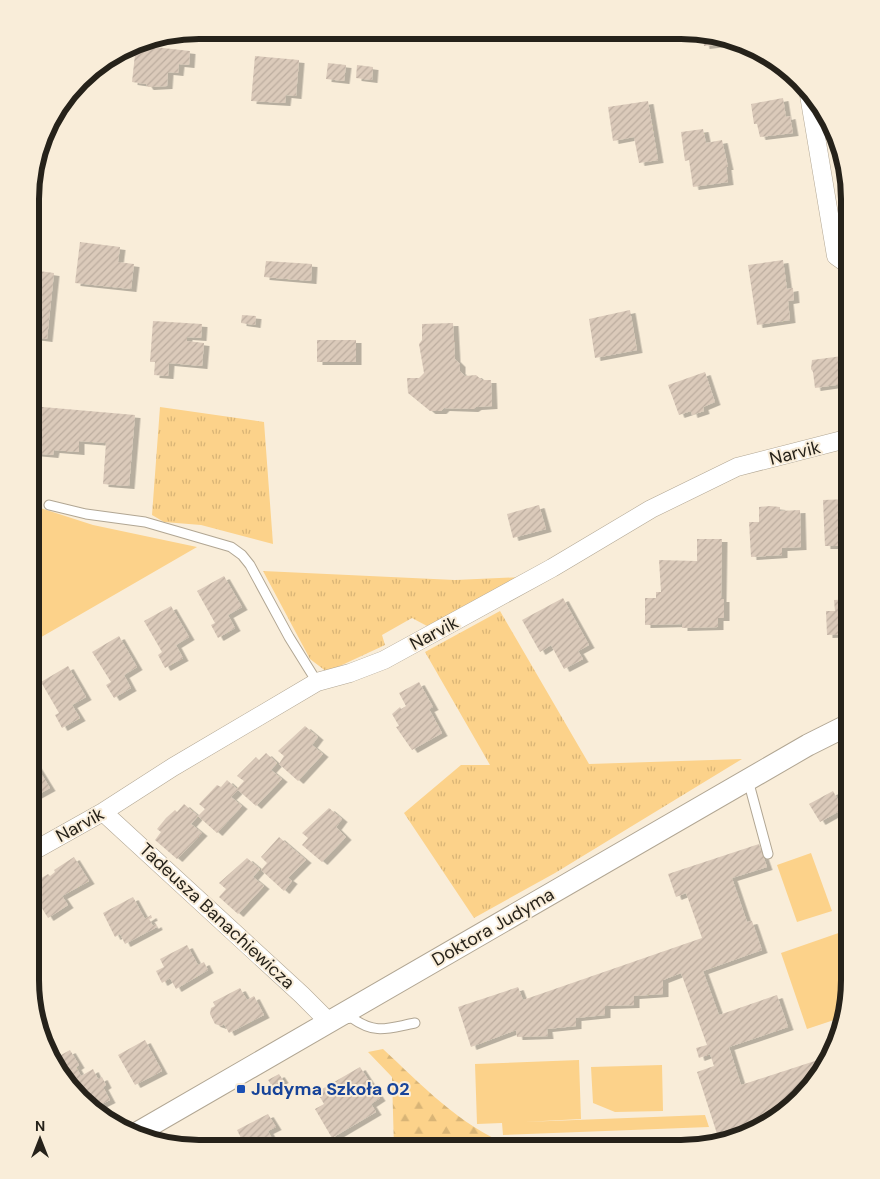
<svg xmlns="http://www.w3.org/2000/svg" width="880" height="1179" font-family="'DM Sans',sans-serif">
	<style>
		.grass { fill: url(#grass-tufts) }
		.forest { fill: url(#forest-firs) }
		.park { fill: #fcd28a }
		.building { fill: url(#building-hatch); filter: url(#shadow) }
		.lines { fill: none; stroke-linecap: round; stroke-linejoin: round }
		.service-casing { stroke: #b1a693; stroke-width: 11 }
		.minor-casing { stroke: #b1a693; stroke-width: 19 }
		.tertiary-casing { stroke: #b1a693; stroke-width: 23 }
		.service { stroke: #fff; stroke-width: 9 }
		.minor { stroke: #fff; stroke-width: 18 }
		.tertiary { stroke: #fff; stroke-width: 21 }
		.transit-dot { fill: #1a4fb4; stroke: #f9edd9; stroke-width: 2 }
		.labels { text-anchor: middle; stroke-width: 4; stroke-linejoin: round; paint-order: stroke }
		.street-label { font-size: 18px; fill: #26221a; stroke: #f9edd9 }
		.transit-label { font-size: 18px; font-weight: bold; fill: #164399; stroke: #f9edd9; text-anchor: start }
		.rim { fill: none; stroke: #26221a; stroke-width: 6 }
	</style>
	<defs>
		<pattern id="grass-tufts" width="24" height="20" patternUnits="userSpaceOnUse" patternTransform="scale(1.25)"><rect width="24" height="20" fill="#fcd28a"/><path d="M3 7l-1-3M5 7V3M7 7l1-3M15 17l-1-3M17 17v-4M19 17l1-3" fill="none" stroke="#d8b476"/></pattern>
		<pattern id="forest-firs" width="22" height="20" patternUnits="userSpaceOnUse" patternTransform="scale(1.25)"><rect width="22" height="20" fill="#fcd28a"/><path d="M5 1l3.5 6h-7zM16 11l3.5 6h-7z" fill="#d8b476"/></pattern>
		<pattern id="building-hatch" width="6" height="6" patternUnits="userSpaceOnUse" patternTransform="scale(1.25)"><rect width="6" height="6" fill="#dbcaba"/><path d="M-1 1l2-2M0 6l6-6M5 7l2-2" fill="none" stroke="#bcad9f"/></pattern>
		<filter id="shadow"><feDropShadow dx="5.5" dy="3" stdDeviation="0" flood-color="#0004"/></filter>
	</defs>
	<rect width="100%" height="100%" fill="#f9edd9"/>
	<!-- grass -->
	<path class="grass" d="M160 407 264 422 273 544 201 525 164 522 152 515Z
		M263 571 455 580 522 577 475 604 427 626 412 618 382 635 385 645 327 672 310 659Z
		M500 611 589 764 742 759 555 873 474 918 404 813 461 765H490L425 652Z"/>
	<!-- forest -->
	<path class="forest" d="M383 1049C423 1086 469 1136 524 1149L394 1148 392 1077 368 1052Z"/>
	<!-- park -->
	<path class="park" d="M31 505 93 525 197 547 31 643Z
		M811 853 832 911 797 922 777 865Z
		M850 929V991L840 1018 807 1029 781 953Z
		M579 1060 581 1119 524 1122 705 1115 709 1127 503 1135 502 1123 477 1124 475 1064Z
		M662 1065 663 1111 615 1112 593 1103 591 1067Z"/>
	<!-- building -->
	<path class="building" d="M702 31H703L730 43 704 46Z
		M136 45 190 51 189 65 179 64 178 73 168 72 167 86 148 87 146 84 132 82Z
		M255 56 299 60 296 96 286 95 285 103 251 101Z
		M328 63 346 65 344 81 326 79Z
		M357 65 373 67 372 80 356 78Z
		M783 98 786 117 790 116 793 133 760 137 757 124H754L751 104Z
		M648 101 658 160 639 163 634 137 613 141 608 107Z
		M703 129 706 143 722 140 728 167H726L728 182 693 187 689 160 685 161 681 132Z
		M80 242 120 247 118 262 134 264 131 289 75 283Z
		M783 260 787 289 793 288 794 300 788 301 790 320 757 325 748 265Z
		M266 261 312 264 311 281 264 277Z
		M31 270 54 273 47 339 31 337Z
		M630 310 637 350 595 358 589 319Z
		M242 315 256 316 255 325 241 323Z
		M153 321 202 324 201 338 187 337V341L204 343 202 366 169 363 168 376 154 375 155 362H150Z
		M453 323 455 359 460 364V371L465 376 476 375 482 380H491L492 406 476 407 473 409 444 408 441 411H430L408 393 407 378H419L424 373 419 344 422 340V324Z
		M317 340H356V362H317Z
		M850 355V383L815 388 813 372 811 369 812 360Z
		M705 372 715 402 703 407 704 411 692 415 691 411 679 415 668 385Z
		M31 406 135 415 129 486 103 484 106 443 79 441V452L54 450 53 455 31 453Z
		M850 499V546H825L823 500Z
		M539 505 546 529 513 538 507 514Z
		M770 506 780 507V511L800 510 801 547 782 548V555L751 557 749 522H759V507Z
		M697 539H722L721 599H724V618H718V627L682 628V624L645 625V598H656V592H661L659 560 697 561Z
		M224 576 242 607 228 615 235 628 218 638 211 625 215 623 197 591Z
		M563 598 589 645 578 651 583 659 564 669 551 645 540 652 522 620Z
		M850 599V634L827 635 826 611H835L834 600Z
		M171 606 189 637 176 645 183 658 165 668 158 655 162 652 144 621Z
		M119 636 137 667 124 675 131 688 114 698 106 685 111 682 92 652Z
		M68 666 86 697 72 705 80 718 62 728 55 715 59 713 41 682Z
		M419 682 433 707 429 709 442 733 412 750 396 727 399 726 392 714 400 707 401 709 406 706 399 693Z
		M305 726 318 737 312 745 323 754 298 781 279 764 284 756 278 751Z
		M266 753 277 763 271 770 282 779 256 806 237 789 244 781 237 776 256 757 259 760Z
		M34 762 50 788 30 799V764Z
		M227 780 238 790 231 797 242 806 217 833 198 816 205 809 199 804 217 785 221 787Z
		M833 791 843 809 820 822 809 804Z
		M184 804 198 816 191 824 202 833 177 859 155 840 161 832 157 829 166 818 175 810 177 812Z
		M329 808 342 819 336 827 346 837 322 862 302 845 308 838 302 833Z
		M279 837 306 860 288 878 292 881 284 891 261 870 267 863 261 857Z
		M759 844 767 867 732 878 747 922 752 921 762 950 703 971 719 1015 777 995 788 1027 729 1047 741 1085 821 1059 823 1068 821 1074 764 1124 750 1130 751 1133 719 1140 697 1072 714 1066 710 1054 699 1058 696 1048 707 1045 681 973 663 980V994L634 996V1005L605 1006V1015L576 1018V1026L547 1029 548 1036 517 1037 516 1030 471 1047 458 1007 518 987 523 1000 702 938 686 893 676 897 668 874Z
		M74 857 89 881 62 896 68 905 48 918 30 889V885L48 874 50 876 55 872 54 870Z
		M247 858 260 869 253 877 264 886 238 914 219 897 226 889 219 883Z
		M133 897 145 919 151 915 152 918 149 919 153 926 156 924 157 927 125 944 120 934 115 937 103 913Z
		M187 945 198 965 204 962 208 970 176 989 170 978 162 983 156 971 164 967 160 959Z
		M240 988 247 1000 254 996 264 1015 229 1033 224 1024 221 1026 215 1024 210 1014 211 1008 215 1006 213 1002Z
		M145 1040 162 1071 135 1085 118 1055Z
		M70 1050 79 1065 76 1067 81 1076 93 1069 98 1079 102 1077 106 1085 103 1087 110 1100 100 1105 105 1114 101 1116 52 1060Z
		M360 1067 380 1098 371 1104 376 1112 332 1138 315 1109 324 1104 317 1092Z
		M279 1074 283 1080 272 1086 268 1080Z
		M268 1114 276 1127 268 1131 277 1148H210L228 1137 232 1143 241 1138 237 1130Z"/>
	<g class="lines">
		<!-- service casing -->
		<g class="service-casing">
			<path id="service" d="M49 505 86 514 145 522 231 547 242 555 250 565 289 637 317 682
				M748 780 768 854
				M344 1019 352 1018C376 1035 388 1028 415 1023"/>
		</g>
		<!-- minor casing -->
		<g class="minor-casing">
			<path id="minor" d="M809 95 836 256 850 266
				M103 812 302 995 329 1022
				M30 853 103 812 173 767 317 682 350 673 384 660 552 568 651 509 737 467 850 438"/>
		</g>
		<!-- tertiary casing -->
		<g class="tertiary-casing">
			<path id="tertiary" d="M137 1133 808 745 850 724"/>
		</g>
		<!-- service -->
		<use href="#service" class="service"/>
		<!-- minor -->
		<use href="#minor" class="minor"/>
		<!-- tertiary -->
		<use href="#tertiary" class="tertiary"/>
	</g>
	<!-- markers -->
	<rect class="transit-dot" x="236" y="1084" width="10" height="10" rx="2.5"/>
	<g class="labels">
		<!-- street labels -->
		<g class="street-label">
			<text transform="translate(795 453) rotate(-14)" y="6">Narvik</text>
			<text transform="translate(434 633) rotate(-28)" y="6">Narvik</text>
			<text transform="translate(80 825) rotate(-29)" y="6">Narvik</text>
			<text transform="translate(217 916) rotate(43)" y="6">Tadeusza Banachiewicza</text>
			<text transform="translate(493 927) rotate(-30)" y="6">Doktora Judyma</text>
		</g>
		<!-- transit labels -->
		<g class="transit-label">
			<text x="251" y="1095">Judyma Szkoła 02</text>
		</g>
	</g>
	<!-- crop -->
	<path d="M0 0H880V1179H0ZM199 39H681A160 160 0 0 1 841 199V980A160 160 0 0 1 681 1140H199A160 160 0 0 1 39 980V199A160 160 0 0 1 199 39Z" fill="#f9edd9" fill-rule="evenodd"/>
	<path class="rim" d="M199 39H681A160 160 0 0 1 841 199V980A160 160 0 0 1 681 1140H199A160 160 0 0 1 39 980V199A160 160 0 0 1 199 39Z"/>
	<!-- north arrow -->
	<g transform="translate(40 1139)" stroke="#f9edd9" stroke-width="4" paint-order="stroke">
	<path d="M0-4L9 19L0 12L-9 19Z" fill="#26221a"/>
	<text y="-8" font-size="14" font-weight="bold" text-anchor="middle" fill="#26221a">N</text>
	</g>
</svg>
